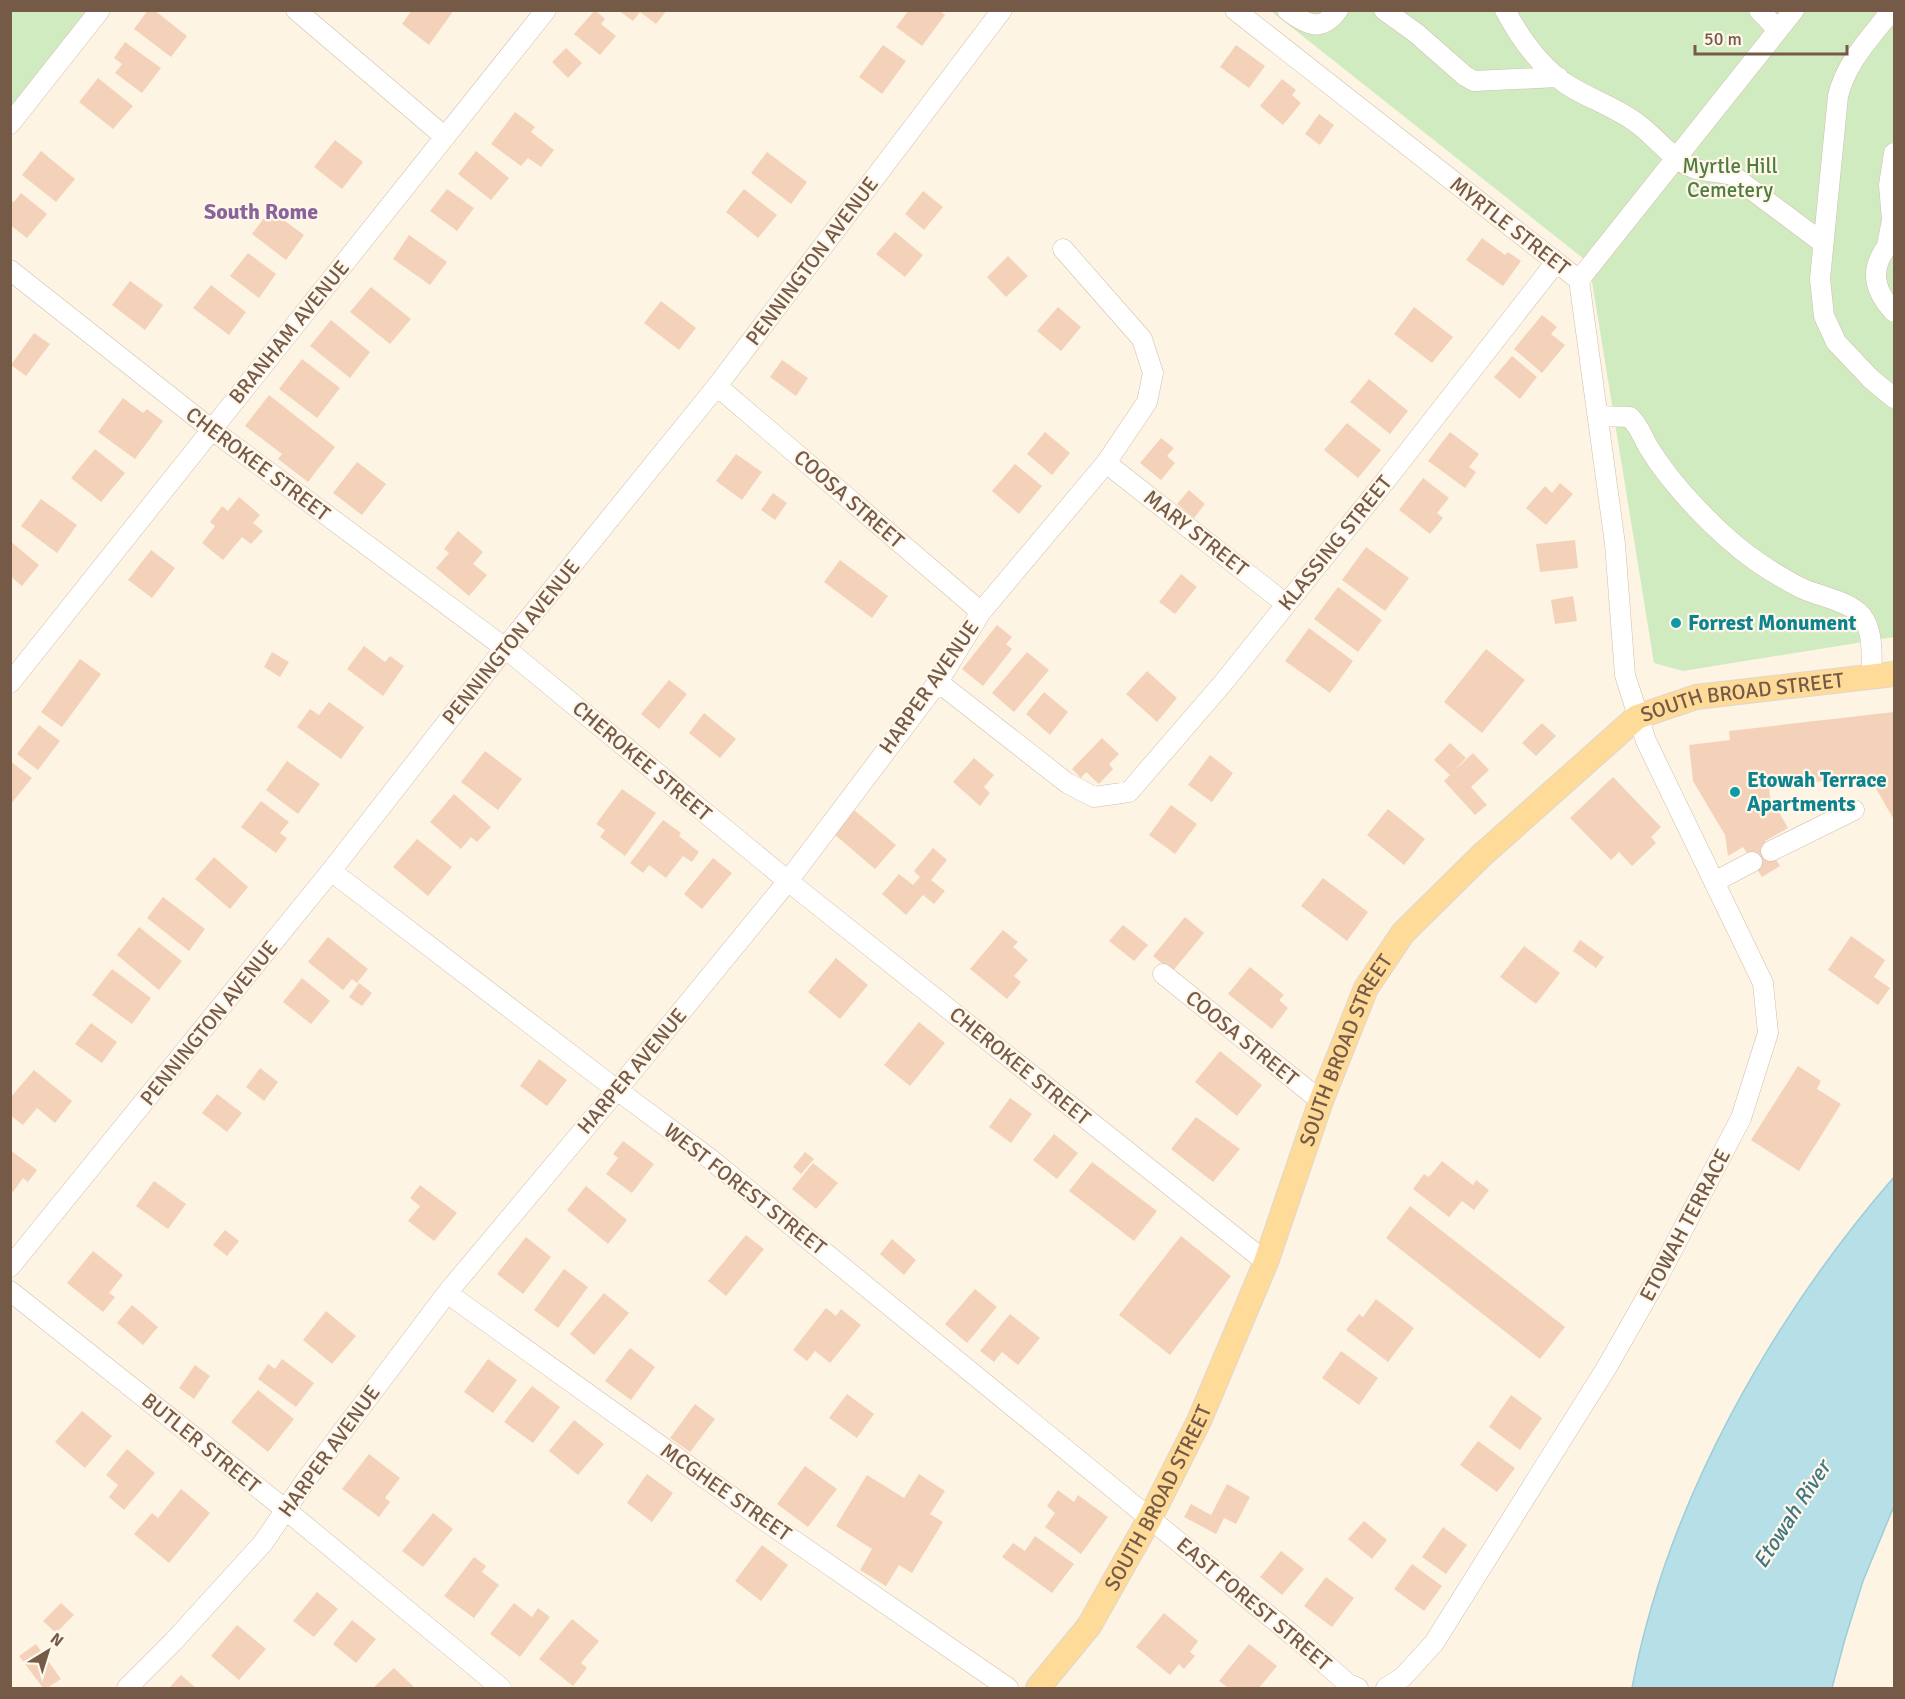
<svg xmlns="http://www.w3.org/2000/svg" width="1905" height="1699" font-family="Signika,sans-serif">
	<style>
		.green { fill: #d1ebc1 }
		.water { fill: #b6dfe7; stroke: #9cced9; stroke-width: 1.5 }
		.building { fill: #f4d2b9 }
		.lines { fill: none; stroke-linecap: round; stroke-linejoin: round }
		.minor-casing { stroke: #d1beac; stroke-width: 21 }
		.major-casing { stroke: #ded7d3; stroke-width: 26 }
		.minor { stroke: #fff; stroke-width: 20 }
		.major { stroke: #fedb98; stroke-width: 24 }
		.culture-dot { fill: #0f9aa8; stroke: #fff7ea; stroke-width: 2 }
		.labels { text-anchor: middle; stroke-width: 4.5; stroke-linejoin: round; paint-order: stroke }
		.park-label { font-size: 21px; fill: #4f7c3f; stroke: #fff7ea }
		.street-label { font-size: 21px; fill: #765a48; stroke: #fff7ea }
		.culture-label { font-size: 21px; font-weight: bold; fill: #0d838f; stroke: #fff7ea; text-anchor: start }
		.neighbourhood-label { font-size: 22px; font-weight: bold; fill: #89639a; stroke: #fff7ea }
		.water-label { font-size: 22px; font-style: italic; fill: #3e7683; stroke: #fff7ea }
	</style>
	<rect width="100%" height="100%" fill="#fdf4e3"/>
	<!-- green -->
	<path class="green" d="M11 11H101L11 125Z
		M1271 11H1894V637L1683 671 1654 663 1589 263Z"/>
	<!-- water -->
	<path class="water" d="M1894 1177V1506L1863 1581 1845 1639 1832 1688H1632C1666 1504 1772 1318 1894 1177Z"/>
	<!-- building -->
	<path class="building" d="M148 10H154L187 36 171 57 134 29Z
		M412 10H454L429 45 402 24Z
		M595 10 605 19 601 24 616 36 600 55 574 34Z
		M618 10H667L656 24 640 12 633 21Z
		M909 10H939L945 15 922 46 896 27Z
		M125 42 161 68 142 93 115 73 122 64 114 58Z
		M883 45 906 61 882 94 859 77Z
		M1236 45 1265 66 1249 88 1220 67Z
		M566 48 582 63 568 78 552 62Z
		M98 78 133 106 113 129 79 102Z
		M1282 79 1296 90 1292 95 1301 103 1283 125 1260 106Z
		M515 112 535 127 531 132 554 150 541 167 528 158 521 166 491 144Z
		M1319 114 1334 125 1320 145 1305 134Z
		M335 140 363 162 342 189 314 167Z
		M41 151 75 179 56 202 22 175Z
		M476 151 509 178 491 200 458 174Z
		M767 152 807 182 791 204 751 173Z
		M447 189 474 208 457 231 430 211Z
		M744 189 777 215 758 238 726 212Z
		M923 191 943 207 924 230 905 214Z
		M21 193 47 214 27 238 10 225V200L14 202Z
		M270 210 304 235 286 260 252 234Z
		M895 232 923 255 905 277 876 254Z
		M409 235 447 262 430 285 393 259Z
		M1482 238 1505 255 1508 252 1521 261 1503 286 1466 260Z
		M248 253 276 274 259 298 230 276Z
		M1008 256 1028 276 1006 297 987 277Z
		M130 281 163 305 145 330 112 305Z
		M211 285 246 312 229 335 193 308Z
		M371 287 411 319 390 344 350 312Z
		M661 301 696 328 679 350 644 323Z
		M1058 307 1081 327 1061 351 1037 331Z
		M1414 307 1453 337 1432 363 1394 334Z
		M1542 315 1557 327 1551 334 1565 345 1542 373 1514 349Z
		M331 320 370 352 350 378 310 346Z
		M34 333 50 344 26 376 11 365Z
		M1512 356 1537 377 1520 399 1494 377Z
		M302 359 340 388 317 418 279 389Z
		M782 360 808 378 796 396 770 377Z
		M1369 379 1408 411 1390 434 1350 402Z
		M269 395 335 447 308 482 278 459 282 454 245 426Z
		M123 398 143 413 147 409 163 421 135 459 98 432Z
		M1347 423 1381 450 1358 478 1324 450Z
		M1045 432 1070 453 1052 475 1027 454Z
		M1450 432 1479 454 1469 467 1476 472 1465 488 1428 461Z
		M1161 438 1174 448 1167 456 1175 463 1161 480 1140 463Z
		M95 449 125 473 101 502 71 478Z
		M736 454 762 472 742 500 716 481Z
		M357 462 386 484 362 515 333 493Z
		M1015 464 1042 486 1019 514 992 491Z
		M1423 478 1449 498 1437 513 1443 518 1430 534 1399 510Z
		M1560 483 1573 494 1546 525 1526 508 1545 486 1552 493Z
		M1189 490 1205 504 1194 518 1177 504Z
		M773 493 787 503 775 520 761 510Z
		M239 497 260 515 253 523 263 531 251 544 242 537 223 560 202 543 215 526 210 522 222 506 228 511Z
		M41 499 77 525 57 553 21 526Z
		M458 531 483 552 473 564 487 575 469 596 436 568 449 553 444 549Z
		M1575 540 1578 568 1540 572 1536 544Z
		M10 541 39 565 22 586 10 576Z
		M1366 547 1409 578 1385 611 1342 580Z
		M151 550 175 568 152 598 128 580Z
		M840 560 888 596 872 618 824 582Z
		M1181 574 1197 587 1175 614 1159 602Z
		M1338 587 1382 620 1358 652 1314 619Z
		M1573 596 1577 621 1555 624 1551 600Z
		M997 625 1012 637 1006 644 1012 649 983 686 962 669Z
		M1309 628 1353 661 1330 693 1285 661Z
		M364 646 385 662 390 656 404 666 383 696 347 669Z
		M1486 649 1525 680 1482 733 1444 702Z
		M272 652 289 662 280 677 264 667Z
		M1027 652 1049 670 1014 712 992 693Z
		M80 659 101 674 62 727 41 712Z
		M1147 671 1177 698 1157 722 1126 694Z
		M669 680 687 694 659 729 641 714Z
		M1044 692 1068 712 1050 735 1026 714Z
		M329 702 364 727 341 759 297 727 310 709 319 715Z
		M1894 712V820L1869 776 1769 787 1770 797 1788 828 1765 841 1780 866 1762 877 1743 847 1728 856 1725 835 1693 781 1689 745 1730 740 1729 731Z
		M704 713 736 739 720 758 689 733Z
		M1542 723 1556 736 1536 756 1522 743Z
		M39 725 60 741 38 770 17 754Z
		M1102 738 1119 754 1109 764 1113 769 1099 784 1086 772 1081 778 1072 769Z
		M1450 743 1466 758 1453 772 1473 753 1489 770 1471 787 1487 805 1475 815 1444 781 1450 775 1434 760Z
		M485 751 522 779 498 810 461 782Z
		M1210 755 1233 773 1212 802 1188 785Z
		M974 758 994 775 984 787 990 793 980 806 953 782Z
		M10 761 32 778 10 805Z
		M287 761 320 784 298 814 266 790Z
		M1613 777 1661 827 1651 837 1656 843 1632 866 1619 852 1611 860 1570 818Z
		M622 789 656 813 625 856 600 837 605 830 596 824Z
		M454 794 491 827 477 842 471 837 461 849 430 822Z
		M261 801 289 822 280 833 287 838 276 853 241 827Z
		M1171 805 1197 824 1175 854 1149 835Z
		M1388 809 1425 839 1404 865 1367 835Z
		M854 810 896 845 875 869 834 834Z
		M663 820 681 833 679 836 699 852 692 862 683 856 666 878 649 865 643 873 630 863Z
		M417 839 452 867 428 896 393 867Z
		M933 848 947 860 931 880 945 891 934 904 923 895 906 915 882 894 899 874 913 885 920 877 914 871Z
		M214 857 248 887 230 909 195 879Z
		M713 858 732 873 702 909 684 894Z
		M1323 878 1368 912 1347 941 1301 906Z
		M163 897 205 929 189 951 147 918Z
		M1185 917 1204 933 1172 972 1153 956Z
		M1123 925 1148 945 1134 961 1109 941Z
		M139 927 182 961 159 990 117 955Z
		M1003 930 1018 942 1013 947 1028 960 1014 976 1021 982 1007 999 970 969Z
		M1851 936 1885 960 1874 977 1890 988 1878 1005 1828 970Z
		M328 937 368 969 357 983 352 979 343 990 308 962Z
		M1580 940 1604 957 1596 968 1573 951Z
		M1524 946 1560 973 1536 1004 1500 977Z
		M836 958 868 985 840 1019 808 992Z
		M1250 967 1284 995 1279 1000 1288 1008 1272 1029 1228 994Z
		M112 969 151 998 132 1024 92 995Z
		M302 978 330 1001 311 1024 283 1002Z
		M359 983 372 993 362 1006 349 997Z
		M919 1022 945 1043 910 1086 884 1065Z
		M91 1023 117 1042 102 1063 75 1044Z
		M1220 1051 1262 1085 1237 1116 1195 1082Z
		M539 1059 567 1080 547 1106 520 1086Z
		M1798 1066 1821 1081 1817 1089 1841 1104 1799 1171 1751 1140Z
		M260 1068 278 1082 264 1101 246 1087Z
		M34 1070 72 1101 55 1123 37 1108 23 1125 10 1115V1098Z
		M217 1094 242 1113 227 1132 202 1113Z
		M1010 1098 1032 1114 1011 1143 989 1127Z
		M1196 1117 1240 1149 1213 1182 1171 1149Z
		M1054 1134 1078 1153 1057 1179 1033 1160Z
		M623 1141 654 1164 632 1193 606 1174 618 1158 613 1154Z
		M10 1150 37 1170 28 1182 23 1178 13 1192 10 1190Z
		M805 1152 814 1159 801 1174 793 1167Z
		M1442 1161 1473 1185 1476 1180 1489 1190 1474 1210 1462 1201 1449 1217 1413 1189 1424 1174 1429 1177Z
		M1092 1162 1157 1211 1134 1241 1069 1191Z
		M813 1163 838 1183 816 1209 792 1189Z
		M154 1181 186 1204 168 1229 136 1206Z
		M420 1185 457 1213 434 1241 408 1221 420 1206 410 1198Z
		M586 1186 627 1220 608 1244 567 1210Z
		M1410 1206 1565 1327 1540 1359 1386 1238Z
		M225 1230 239 1241 227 1256 213 1245Z
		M746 1235 764 1249 726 1296 708 1281Z
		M1181 1236 1231 1276 1170 1355 1119 1315Z
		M526 1237 551 1257 523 1294 497 1274Z
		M892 1239 916 1260 904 1275 880 1254Z
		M93 1251 123 1275 109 1293 115 1297 103 1312 67 1283Z
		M564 1269 588 1287 558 1328 534 1310Z
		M975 1289 997 1307 967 1343 945 1324Z
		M604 1293 629 1313 594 1355 570 1334Z
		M1376 1299 1414 1328 1388 1362 1346 1330 1359 1314 1363 1317Z
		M132 1305 158 1327 143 1345 117 1323Z
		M826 1308 836 1316 841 1309 861 1325 830 1363 815 1351 807 1361 793 1350Z
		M326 1311 356 1336 332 1364 303 1340Z
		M1010 1314 1040 1338 1018 1365 1002 1352 994 1362 980 1351Z
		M630 1348 655 1367 631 1400 605 1381Z
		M1341 1351 1378 1378 1359 1405 1322 1378Z
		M282 1359 314 1383 296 1407 258 1379 268 1364 275 1369Z
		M488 1359 517 1380 493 1413 464 1392Z
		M195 1365 210 1376 194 1399 179 1388Z
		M532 1386 560 1407 533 1443 504 1422Z
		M258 1390 294 1419 268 1452 231 1422Z
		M847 1394 874 1414 857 1438 829 1418Z
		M1511 1395 1542 1418 1520 1450 1489 1427Z
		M695 1404 715 1419 690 1452 670 1438Z
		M82 1411 112 1436 85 1468 55 1442Z
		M574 1420 604 1444 578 1475 549 1451Z
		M1478 1441 1515 1468 1497 1492 1460 1465Z
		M127 1449 155 1473 124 1510 109 1497 118 1485 106 1475Z
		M369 1454 400 1478 385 1498 390 1502 379 1517 342 1489Z
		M805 1466 837 1489 808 1527 777 1504Z
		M647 1474 673 1493 652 1522 627 1503Z
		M919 1474 945 1491 930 1514 943 1522 912 1573 899 1565 886 1586 860 1570 872 1549 836 1526 867 1475 904 1498Z
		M1227 1484 1250 1497 1236 1524 1224 1518 1216 1534 1184 1517 1191 1504 1211 1515Z
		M181 1489 210 1513 169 1563 134 1534 152 1513 158 1518Z
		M1058 1490 1074 1502 1078 1495 1108 1517 1081 1554 1045 1527 1055 1513 1047 1506Z
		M433 1513 453 1529 423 1567 402 1551Z
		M1364 1521 1387 1540 1372 1559 1348 1539Z
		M1443 1527 1467 1545 1446 1574 1422 1557Z
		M1035 1536 1074 1564 1052 1593 1002 1557 1013 1543 1025 1551Z
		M762 1545 788 1565 761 1601 735 1581Z
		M1281 1551 1304 1569 1282 1595 1260 1577Z
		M474 1557 486 1566 482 1572 499 1585 474 1618 444 1596Z
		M1412 1564 1442 1586 1424 1611 1394 1589Z
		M1326 1577 1354 1598 1332 1627 1304 1606Z
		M317 1592 338 1609 314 1637 293 1621Z
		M61 1603 74 1615 56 1633 43 1621Z
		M514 1603 532 1617 538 1608 550 1617 520 1657 490 1634Z
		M1164 1613 1198 1641 1190 1652 1195 1656 1184 1669 1179 1664 1170 1675 1136 1647Z
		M572 1619 599 1641 581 1663 587 1668 573 1686 539 1659Z
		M352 1620 376 1639 356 1663 333 1644Z
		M237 1625 266 1649 239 1680 211 1656Z
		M36 1644 61 1679 47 1688H43L19 1656Z
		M1249 1644 1277 1666 1259 1688H1228L1219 1681Z
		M394 1668 415 1688H373Z
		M181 1675 196 1688H169Z"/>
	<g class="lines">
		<!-- minor casing -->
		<g class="minor-casing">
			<path id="minor" d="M296 10 445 137
				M1235 10 1579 280 1615 544 1625 675 1646 741 1763 983 1768 1033 1741 1118 1657 1279 1607 1367 1434 1643 1403 1677 1386 1688
				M1287 10C1306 25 1321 33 1338 10
				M1384 10 1416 33 1465 76 1474 81 1558 77
				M1505 10C1520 38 1540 66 1566 84 1589 99 1616 107 1638 124 1657 138 1673 161 1696 169 1706 172 1719 171 1732 175L1823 243
				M1759 10 1778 30
				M1892 10C1871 37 1846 62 1838 96L1820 279 1824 316 1836 342 1871 379 1894 398
				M10 124 100 10
				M1894 238C1870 264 1870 286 1894 312
				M1887 246 1892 220 1889 185 1894 153
				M10 270 211 429 505 648 788 881 1266 1262
				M1579 280 1794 10
				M717 386 981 612
				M1598 416 1630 417C1642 430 1641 435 1649 448 1673 487 1718 534 1756 561 1769 570 1784 579 1799 587 1817 596 1842 599 1858 612 1875 627 1871 657 1872 677
				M1106 463 1286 604
				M938 682 1067 783 1094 797 1129 792 1223 683 1390 475 1556 262
				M10 683 546 10
				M1771 851 1854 810
				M331 871 617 1090 709 1158 1295 1637 1347 1683 1358 1688
				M1714 882 1752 862
				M1163 974 1321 1101
				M10 1267 331 871 505 648 717 386 1002 10
				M10 1291 286 1510 501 1688
				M447 1293 764 1520 1008 1688
				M127 1688 174 1641 263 1543 306 1480 447 1293 617 1090 788 881 938 682 981 612 1106 463 1147 402 1153 373 1142 339 1063 249"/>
		</g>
		<!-- major casing -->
		<g class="major-casing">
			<g id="major">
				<path id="s1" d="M1038 1688 1089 1626 1150 1518 1199 1421 1266 1262 1321 1101 1366 988 1403 933 1481 856 1637 717 1696 697 1894 674"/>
			</g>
		</g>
		<!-- minor -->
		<use href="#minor" class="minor"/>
		<!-- major -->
		<use href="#major" class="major"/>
	</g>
	<!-- markers -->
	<g class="culture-dot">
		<circle cx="1676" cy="623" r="6"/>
		<circle cx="1735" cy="792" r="6"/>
	</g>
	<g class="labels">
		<!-- park labels -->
		<g class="park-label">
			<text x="1730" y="173">Myrtle Hill<tspan x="1730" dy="24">Cemetery</tspan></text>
		</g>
		<!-- street labels -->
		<g class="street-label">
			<text transform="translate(1510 226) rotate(38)" y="7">MYRTLE STREET</text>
			<text transform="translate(812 261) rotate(-53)" y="7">PENNINGTON AVENUE</text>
			<text transform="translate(289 332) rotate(-51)" y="7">BRANHAM AVENUE</text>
			<text transform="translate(258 464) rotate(37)" y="7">CHEROKEE STREET</text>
			<text transform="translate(849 499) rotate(41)" y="7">COOSA STREET</text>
			<text transform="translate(1196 533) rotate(38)" y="7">MARY STREET</text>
			<text transform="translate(1335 543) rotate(-51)" y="7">KLASSING STREET</text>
			<text transform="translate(511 642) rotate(-51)" y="7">PENNINGTON AVENUE</text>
			<text transform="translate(929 687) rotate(-55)" y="7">HARPER AVENUE</text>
			<text dy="7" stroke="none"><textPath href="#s1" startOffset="1270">SOUTH BROAD STREET</textPath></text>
			<text transform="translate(642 761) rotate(40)" y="7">CHEROKEE STREET</text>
			<text transform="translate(209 1023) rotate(-51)" y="7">PENNINGTON AVENUE</text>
			<text transform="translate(1242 1038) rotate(39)" y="7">COOSA STREET</text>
			<text dy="7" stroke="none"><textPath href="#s1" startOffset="712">SOUTH BROAD STREET</textPath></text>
			<text transform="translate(1020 1066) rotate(39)" y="7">CHEROKEE STREET</text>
			<text transform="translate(632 1071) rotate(-50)" y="7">HARPER AVENUE</text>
			<text transform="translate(745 1189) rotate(38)" y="7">WEST FOREST STREET</text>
			<text transform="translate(1685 1225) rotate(-62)" y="7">ETOWAH TERRACE</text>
			<text transform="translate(201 1443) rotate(39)" y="7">BUTLER STREET</text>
			<text transform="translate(329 1451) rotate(-54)" y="7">HARPER AVENUE</text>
			<text transform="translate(726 1492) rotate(35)" y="7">MCGHEE STREET</text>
			<text dy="7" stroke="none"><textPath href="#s1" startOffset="226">SOUTH BROAD STREET</textPath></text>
			<text transform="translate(1254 1604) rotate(40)" y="7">EAST FOREST STREET</text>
		</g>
		<!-- culture labels -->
		<g class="culture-label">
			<text x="1688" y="630">Forrest Monument</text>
			<text x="1747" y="787">Etowah Terrace<tspan x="1747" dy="24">Apartments</tspan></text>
		</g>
		<!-- neighbourhood labels -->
		<g class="neighbourhood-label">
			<text x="261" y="219">South Rome</text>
		</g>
		<!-- water labels -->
		<g class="water-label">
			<text transform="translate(1791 1514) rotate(-57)" y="8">Etowah River</text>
		</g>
	</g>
	<!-- border -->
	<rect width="1905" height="1699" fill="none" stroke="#765a48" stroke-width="24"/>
	<!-- north arrow -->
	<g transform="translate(48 1651) rotate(38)" stroke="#fff7ea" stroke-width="4.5" paint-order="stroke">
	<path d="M0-4.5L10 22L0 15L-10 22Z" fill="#765a48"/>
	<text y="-9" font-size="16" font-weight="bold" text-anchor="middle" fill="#765a48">N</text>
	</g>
	<!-- scale -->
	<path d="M1695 45v9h152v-9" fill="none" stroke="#765a48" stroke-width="3"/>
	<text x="1704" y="45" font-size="18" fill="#765a48" stroke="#fff7ea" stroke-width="4.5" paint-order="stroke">50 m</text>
</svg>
